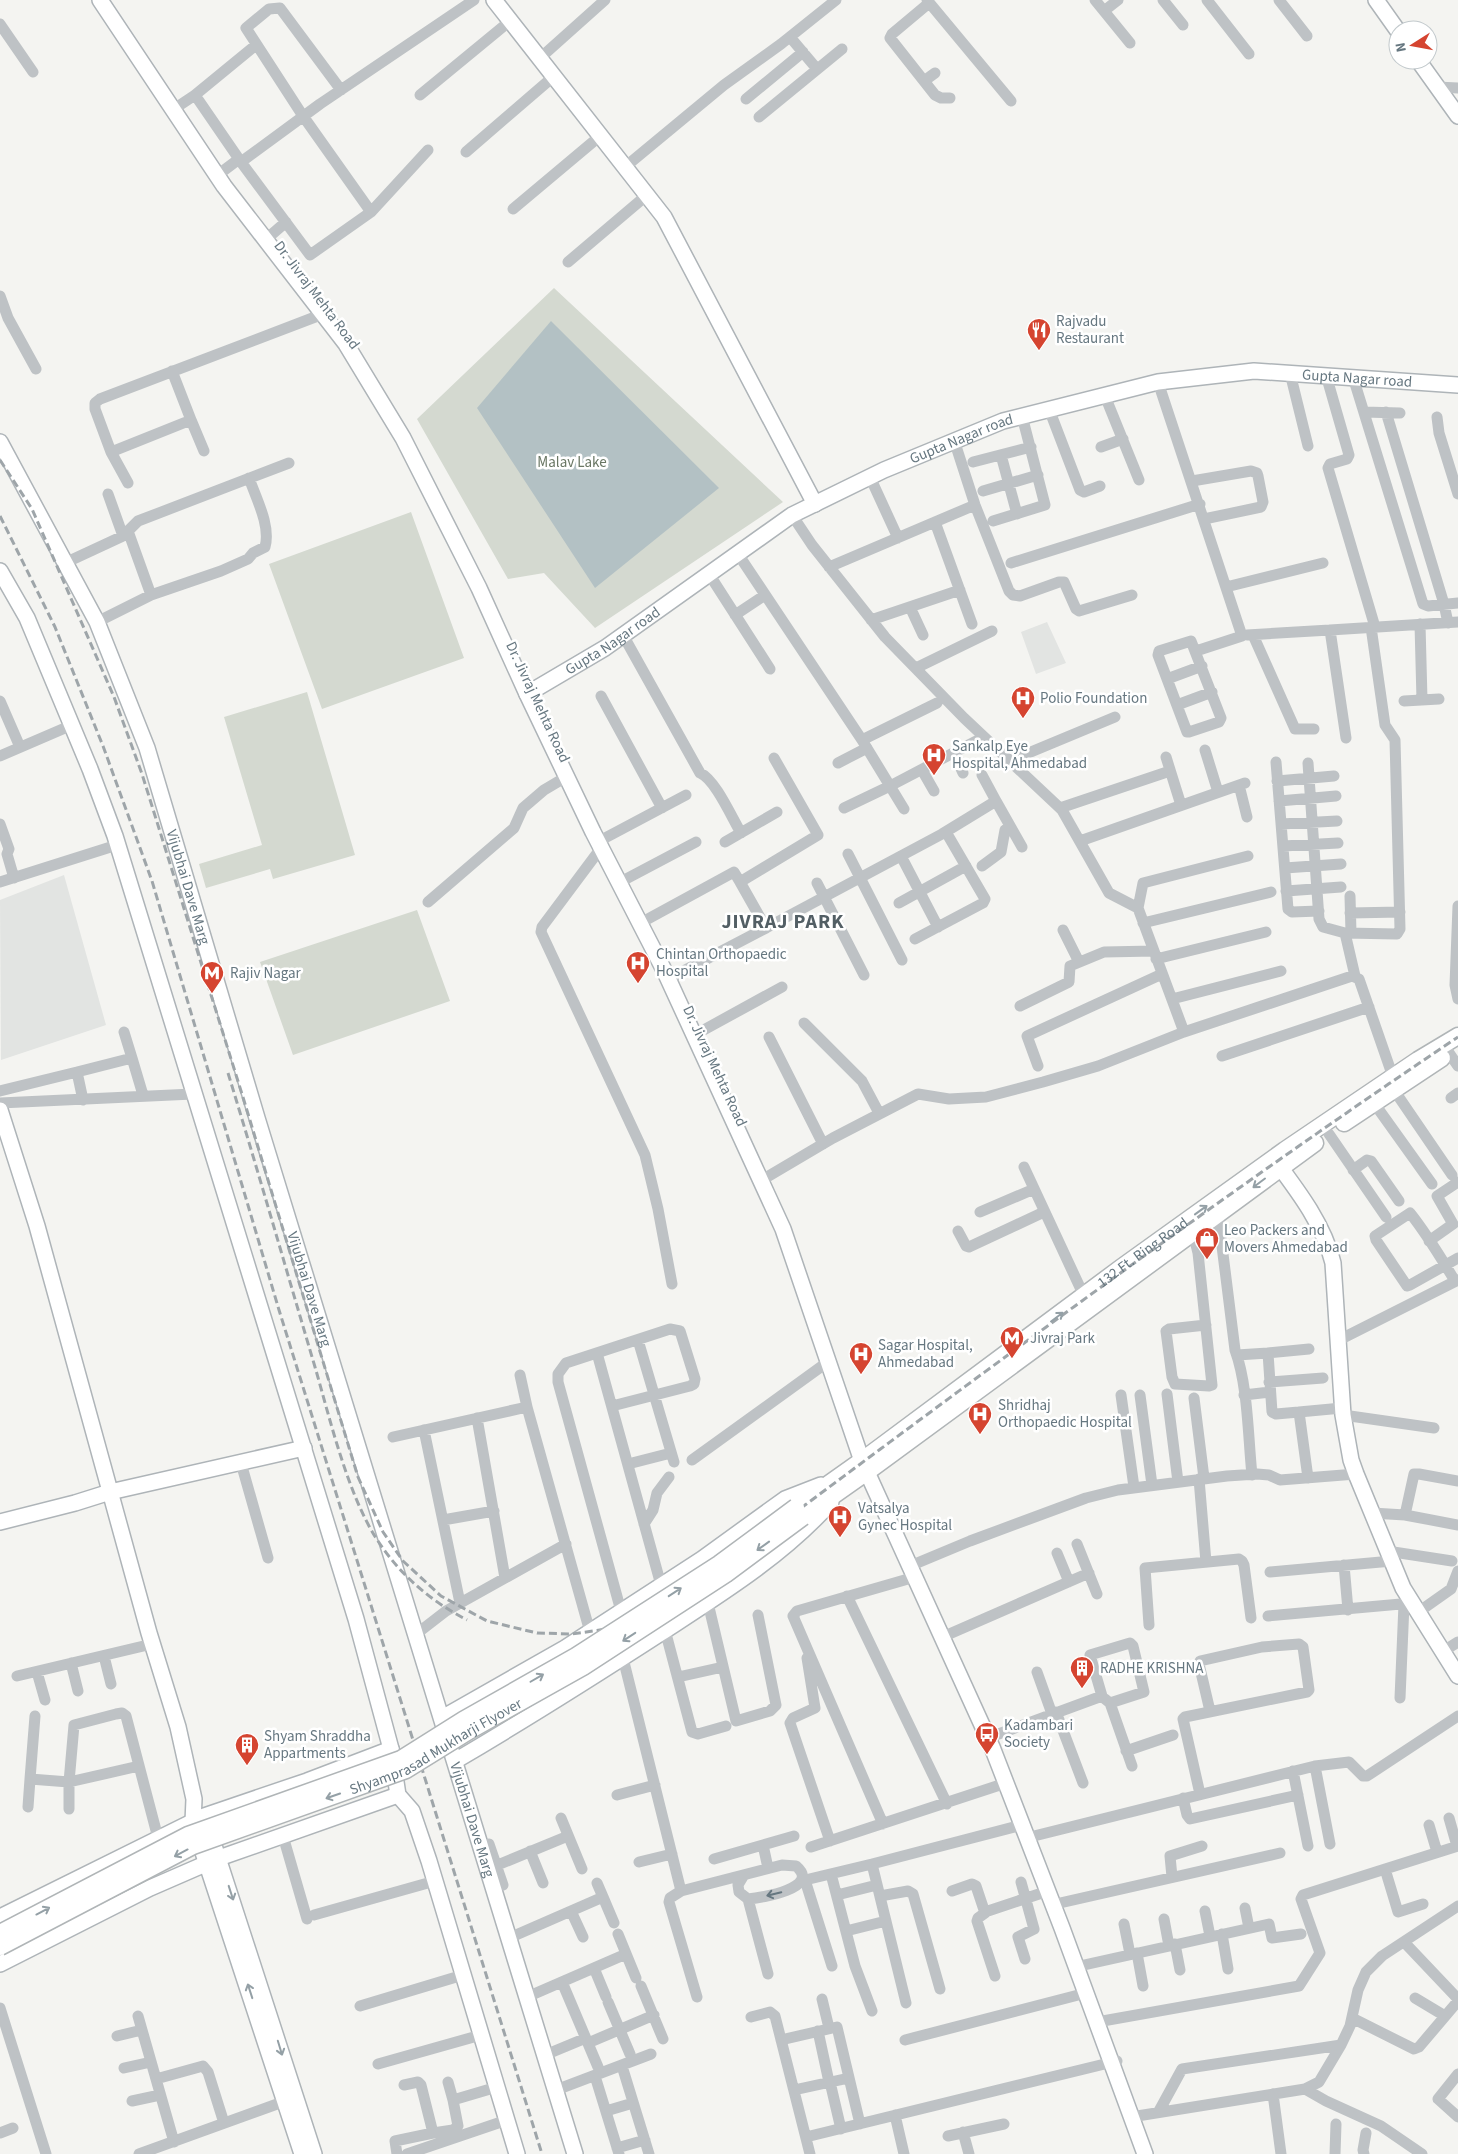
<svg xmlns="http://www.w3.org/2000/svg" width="1458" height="2154" font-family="'Source Sans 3',sans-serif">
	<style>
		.built { fill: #e2e4e2 }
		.green { fill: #d4d9d0 }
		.water { fill: #b3c1c4 }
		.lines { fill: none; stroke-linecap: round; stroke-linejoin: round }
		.secondary-casing { stroke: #aeb4b8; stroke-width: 18 }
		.primary-casing { stroke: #b0b5b7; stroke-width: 19 }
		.street { stroke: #bec2c5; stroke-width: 11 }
		.secondary { stroke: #fff; stroke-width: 15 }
		.primary { stroke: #fff; stroke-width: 16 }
		.rail { stroke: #9ea5a9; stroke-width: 3; stroke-dasharray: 8 4; stroke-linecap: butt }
		.primary-bridge-casing { stroke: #b0b5b7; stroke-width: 19; stroke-linecap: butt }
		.primary-bridge { stroke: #fff; stroke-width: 16 }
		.oneway { stroke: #94a0a6 }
		.oneway2 { stroke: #667780 }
		.labels { text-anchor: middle; stroke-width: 5; stroke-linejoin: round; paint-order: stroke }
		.street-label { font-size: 15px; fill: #667780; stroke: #fff }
		.poi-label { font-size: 15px; fill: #667780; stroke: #fff; text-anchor: start }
		.park-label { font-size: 15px; fill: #6a7764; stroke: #fff }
		.district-label { font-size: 20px; font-weight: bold; letter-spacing: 1px; fill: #535f65; stroke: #fff }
	</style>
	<rect width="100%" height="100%" fill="#f4f4f1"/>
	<!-- built -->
	<path class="built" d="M1047 622 1066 663 1036 674 1021 632Z
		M64 875 106 1025 1 1060 0 900Z"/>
	<!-- green -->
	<path class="green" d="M554 288 783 502 595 628 544 573 508 579 417 419Z
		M411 512 464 658 322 709 269 564Z
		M307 692 355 855 273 879 270 869 206 888 199 864 262 845 224 717Z
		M417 910 450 1001 293 1055 260 962Z"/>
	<!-- water -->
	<path class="water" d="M551 321 719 488 595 588 477 408Z"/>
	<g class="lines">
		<!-- secondary casing -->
		<g class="secondary-casing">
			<g id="secondary">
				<path d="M100 0 224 186 346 344 403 438 479 588 527 694 593 832 665 972 783 1229 862 1461 992 1747 1062 1928 1145 2154"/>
				<path d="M494 0 664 217 815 504"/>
				<path d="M1376 0 1398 31"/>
				<path d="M1418 60 1458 116"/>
				<path id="s1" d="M0 442 97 622 147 748 257 1118 575 2154"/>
				<path d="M0 571 27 618 90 769 115 836 356 1619 391 1749 398 1795 412 1811 429 1861 517 2154"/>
				<path id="s2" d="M527 694 605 648 792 515 884 470 1003 421 1158 382 1254 371 1458 385"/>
				<path d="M0 1110 37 1226 149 1633 178 1727 194 1799 193 1822 302 2154"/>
				<path d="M1274 1159C1298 1191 1324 1225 1333 1263L1343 1415 1351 1460 1356 1474 1403 1588 1458 1676"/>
				<path d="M0 1522 75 1503 110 1492 304 1448"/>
				<path d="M442 1718 565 1648 702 1559 785 1499 821 1485"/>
				<path d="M455 1761C525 1720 593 1677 661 1633 721 1594 784 1555 831 1502"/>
				<path d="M208 1827 314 2154"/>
				<path d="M0 1917 204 1816 307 1781 391 1749"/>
				<path d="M0 1964 150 1888 219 1858 398 1795"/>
			</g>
		</g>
		<!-- primary casing -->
		<g class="primary-casing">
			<g id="primary">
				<path d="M1344 1123 1442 1058"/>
				<path id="s3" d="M796 1507 868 1456 1122 1267 1285 1150 1418 1060 1458 1036"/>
				<path d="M803 1517 874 1467 1315 1143"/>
			</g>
		</g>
		<!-- street -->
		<path class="street" d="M927 0 1011 101
			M1095 0 1130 43
			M1163 0 1183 25
			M1207 0 1249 54
			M1279 0 1307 36
			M929 3 892 34 890 38 935 95 941 98H950
			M1104 11 1118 0
			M0 24 33 72
			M790 37 817 69
			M539 59 605 0
			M924 81 935 73
			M1437 87 1458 88
			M341 90 280 8 269 9 246 28 303 116 371 212
			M420 95 510 21
			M746 99 803 52
			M180 105 195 95
			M759 117 842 49
			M428 150 371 212 310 255 241 162 320 104 474 0
			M466 152 553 77
			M241 162 195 95 256 45
			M625 167 724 85 781 44 836 0
			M223 171 239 159
			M513 209 600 136
			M271 235 286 222
			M568 262 647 195
			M0 296 8 318 36 369
			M172 371 191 420 111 452 95 409V403L100 399 323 314
			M1290 373 1308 446
			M1326 375 1349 455 1347 459 1330 464 1328 468 1375 627
			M1353 377 1423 604 1428 606 1458 603
			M1158 382 1242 636 1196 651
			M1105 396 1139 480
			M1049 409 1080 490 1084 492 1100 486
			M1364 412 1400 413
			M1386 412 1444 604 1448 623
			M1437 417 1439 433 1458 494
			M191 420 204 451
			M954 440 975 505 1009 591 1013 595 1020 596 1059 582H1064L1076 609 1079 611 1132 595
			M1101 447 1123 439
			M111 452 128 483
			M1001 455 1017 514
			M973 462 1031 447
			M870 477 898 538
			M1192 481 1251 471 1257 473 1258 476 1263 502 1261 507 1204 519
			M983 491 1038 475
			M108 494 123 536
			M792 515 812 545 885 637 964 718 1062 810 1109 893 1138 908 1184 1032
			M993 521 1045 505 1022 416
			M935 522 972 624
			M128 531 151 595
			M738 554 862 740 937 703
			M67 562 123 536 138 521 289 463
			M1011 563 1200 504
			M829 567 975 505
			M709 574 770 669
			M1226 587 1323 563
			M910 607 923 635
			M735 615 765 595
			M871 620 960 590
			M97 622 151 595 221 571 248 559 253 553 265 547C271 526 256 498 249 478
			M1420 624 1422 700
			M623 635 700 773C715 779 732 818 741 833
			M1247 635 1330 630
			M1253 635 1295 729H1314
			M1191 641 1221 718 1219 722 1189 732H1187L1158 655 1159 651Z
			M916 668 992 631
			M1167 679 1202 666
			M601 696 662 808
			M0 701 20 747
			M1404 701 1439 699
			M1177 705 1212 692
			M1346 738 1330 630 1458 622
			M862 740 904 809
			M1205 750 1218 792
			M954 753 963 773
			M0 756 72 725
			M1166 757 1181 805
			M1009 761 1115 717
			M1276 762 1288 909 1292 912 1319 911
			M838 763 867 748
			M1308 763 1319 919 1323 927 1345 933 1355 976
			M922 770 934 791
			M982 775 996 801
			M1277 781 1334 776
			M1239 785 1247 817
			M1279 801 1336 796
			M844 808 890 786 976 741
			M1060 808 1170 771
			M0 824 9 849 7 854 14 878
			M1281 824 1337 821
			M605 838 686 795
			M1080 841 1245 783
			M725 842 777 812
			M1283 846 1338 843
			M601 848 542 927 541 932 645 1155 658 1209 672 1284
			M848 854 902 960
			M901 856 938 927
			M982 866 1001 852 1005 830 1010 827
			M1285 868 1341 864
			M626 879 696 842
			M0 882 117 845
			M817 883 864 975
			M1286 891 1341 887
			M1350 896 1351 933
			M428 902 514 828 523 808 544 790 566 777
			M899 903 966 866
			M1458 906 1455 985 1458 999
			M1138 908 1143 883 1248 856
			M1350 913 1400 912
			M646 920 734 872 740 882
			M1143 923 1271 892
			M766 928 942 834 996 801 1022 847
			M1063 930 1079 962
			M1345 933 1397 934 1400 929 1395 740 1385 725 1371 627
			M915 939 983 903 985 899 946 832
			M1156 959 1266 932
			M674 976 766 928 740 882 818 835 774 758
			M1172 999 1281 971
			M1020 1006 1069 982 1070 966 1104 952 1154 951
			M804 1023 862 1081 879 1113
			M124 1032 132 1058
			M700 1032 782 987
			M769 1037 823 1144
			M1449 1053 1458 1066
			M1222 1056 1369 1007
			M1038 1066 1027 1036 1162 974
			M1394 1090 1452 1175
			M0 1091 77 1072
			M1451 1098 1458 1093
			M83 1100 77 1072 132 1058 143 1095
			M0 1103 193 1094
			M1374 1103 1432 1184
			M1329 1134 1386 1217
			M1024 1167 1084 1296
			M1353 1170 1367 1160 1371 1161 1399 1201
			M767 1177 833 1138 918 1094 949 1099 986 1097 1043 1082 1098 1066 1184 1032 1352 976 1359 979 1393 1077
			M980 1212 1034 1189
			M1218 1214 1235 1350C1248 1385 1248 1437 1252 1475
			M958 1231 966 1246 969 1247 1044 1212
			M1193 1233 1198 1253 1212 1385 1209 1386 1175 1384 1172 1377 1166 1331 1169 1329 1206 1325
			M1429 1241 1453 1224 1437 1196 1458 1182
			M1455 1281C1441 1258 1427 1234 1410 1213L1375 1236 1376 1240 1407 1286 1410 1285 1458 1258
			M638 1340 674 1462
			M1337 1341 1458 1280
			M597 1353 661 1585
			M1237 1355 1268 1353
			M520 1375 527 1407
			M1269 1382 1323 1378
			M1167 1394 1178 1482
			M1121 1395 1134 1487
			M1140 1395 1152 1485
			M1244 1395 1270 1392
			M1194 1398 1204 1478
			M612 1406 690 1386 694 1384 695 1379 680 1331 670 1329 566 1363 558 1374V1382L621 1611
			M1299 1412 1276 1414 1272 1412 1268 1353 1309 1349
			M1343 1415 1434 1428
			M477 1418 505 1578
			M424 1430 460 1603
			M393 1437 527 1407 590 1632
			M692 1460 829 1361
			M241 1463 268 1558
			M628 1464 671 1453
			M1308 1478 1299 1412 1342 1408
			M1199 1479 1206 1562
			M1372 1513 1405 1515 1458 1525
			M1405 1515 1414 1474H1419L1458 1481
			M443 1520 494 1511
			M644 1524 653 1510 657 1493 669 1477
			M1077 1544 1097 1594
			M1387 1551 1452 1561
			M1057 1553 1069 1582
			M1344 1565 1348 1610
			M910 1566 970 1541 1086 1498 1118 1490 1227 1476 1257 1474 1269 1475 1280 1480 1356 1474
			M1270 1572 1392 1561
			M847 1596 947 1804
			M708 1603 736 1721 770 1711 776 1705 758 1615
			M1417 1613 1451 1589 1458 1571
			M1268 1616 1412 1603
			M1149 1625 1145 1568 1239 1559 1242 1561 1244 1565 1251 1618
			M665 1630 692 1732 698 1734 726 1726
			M415 1635 446 1611 566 1544
			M947 1635 1089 1573
			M1442 1652 1458 1642
			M104 1656 111 1684
			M623 1658 681 1891 782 1865 796 1866C822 1888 761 1898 748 1899L739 1892 738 1885 744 1875
			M807 1658 815 1708 793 1718 790 1723 830 1841
			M71 1663 78 1691
			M37 1672 45 1700
			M1037 1672 1052 1714
			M17 1676 152 1644
			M678 1677 723 1667
			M1400 1698 1404 1604
			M1105 1699 1110 1703 1132 1766
			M1056 1712 1083 1783
			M35 1716 30 1779 69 1782V1809
			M993 1736 1102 1696 1090 1655 1130 1643 1133 1646 1144 1692 1110 1703
			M1126 1751 1173 1735
			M139 1766 69 1782 74 1725 116 1714 122 1713 126 1716 158 1838
			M1315 1766 1330 1844
			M1293 1771 1308 1846
			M1200 1794 1183 1719 1185 1717 1307 1692 1309 1690 1303 1647 1299 1644 1262 1647 1200 1661 1199 1664 1210 1711
			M617 1795 655 1785
			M1183 1798 1187 1815 1190 1819 1298 1795
			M28 1807 30 1779
			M561 1818 582 1869
			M1449 1818 1457 1846
			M883 1824 793 1616 797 1611 915 1577
			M1429 1825 1437 1852
			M283 1836 307 1919
			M1034 1836 1315 1766 1349 1762 1363 1776H1367L1458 1716
			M489 1844 503 1885
			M763 1845 768 1868
			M811 1847 1006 1783
			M530 1851 543 1883
			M714 1859 794 1836
			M639 1862 672 1854
			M872 1864 906 2003
			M488 1869 568 1836
			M1385 1869 1398 1912 1423 1904
			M831 1874 855 1966 872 2011
			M1172 1877 1170 1856 1202 1846
			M805 1880 832 1966
			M801 1881 872 1864 1022 1825
			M1021 1882 1034 1929 1018 1937 1025 1959
			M597 1883 603 1897
			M681 1891 670 1898 669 1902 697 1997
			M952 1891 972 1884 976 1886 985 1913 978 1918 977 1921 995 1976
			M837 1895 877 1885
			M880 1896 908 1891 913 1894 940 1989
			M748 1899 768 1974
			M1060 1903 1280 1853
			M1245 1908 1249 1928
			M571 1911 583 1937
			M1205 1911 1210 1936
			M985 1912 1048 1891
			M314 1915 435 1881
			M1164 1919 1169 1946
			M1124 1924 1130 1954
			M846 1931 886 1921
			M618 1934 636 1978
			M1222 1934 1228 1969
			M509 1938 603 1897 614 1923
			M1404 1942 1458 1999
			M1175 1944 1180 1970
			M1137 1953 1143 1986
			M1084 1965 1269 1924 1272 1938 1301 1934
			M594 1968 606 1997
			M562 1982 598 2067
			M641 1986 663 2039
			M527 1997 626 1954
			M1415 1998 1445 2016
			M822 1999 829 2028
			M608 2002 630 2054
			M360 2006 463 1975
			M0 2008 46 2154
			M138 2016 174 2142
			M751 2017 770 2012 775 2016 810 2154
			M1352 2018 1414 2049 1419 2047 1458 2001
			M1097 2022 1299 1986 1320 1953 1301 1899 1303 1895 1458 1846
			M818 2031 829 2082
			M117 2036 142 2030
			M781 2040 837 2027 860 2124
			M905 2040 1086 1993
			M588 2043 654 2015
			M545 2055 586 2038
			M378 2064 481 2035
			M622 2066 649 2154
			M124 2068 151 2062
			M1458 2074 1438 2099 1458 2117
			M595 2076 619 2154
			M156 2079 203 2066 208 2072 224 2123
			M448 2082 453 2100
			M830 2082 841 2129
			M1305 2089 1326 2101 1381 2126 1422 2154
			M556 2090 651 2054
			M794 2090 849 2078
			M1273 2094 1281 2154
			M132 2101 160 2095
			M606 2111 633 2103
			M1159 2111 1182 2069 1341 2045
			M895 2115 904 2154
			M1131 2117 1305 2089 1319 2082 1341 2045 1350 2026 1358 1990 1366 1972 1382 1956 1458 1906
			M963 2132 969 2154
			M0 2133 13 2128
			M433 2133 453 2130 458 2126 453 2100 497 2087
			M948 2136 1004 2124
			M806 2137 1117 2061
			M617 2148 645 2140
			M139 2154 291 2099
			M397 2154 395 2141 433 2133 421 2085 418 2082 404 2085
			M407 2154 507 2120
			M1335 2154 1336 2124
			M1364 2154 1363 2150 1366 2133"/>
		<!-- secondary -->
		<use href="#secondary" class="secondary"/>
		<!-- primary -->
		<use href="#primary" class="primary"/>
		<!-- rail -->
		<path class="rail" d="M0 460 32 509 114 697 142 774 242 1094 358 1477 383 1532 403 1561 441 1596 487 1621 537 1633 572 1634 607 1629 624 1624 657 1610 711 1575C957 1392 1203 1208 1458 1037
			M0 516 55 627 103 746 152 881 279 1310 542 2154
			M228 1073C258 1171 286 1269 315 1367 330 1419 347 1492 376 1538 399 1574 429 1600 467 1620
			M594 1639C631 1633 656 1621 687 1599"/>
		<!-- primary-bridge casing -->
		<g class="primary-bridge-casing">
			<g id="primary-bridge">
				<path d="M0 1933 188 1835 401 1759 463 1720 576 1656 719 1564 796 1507"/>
				<path id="s4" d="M0 1947 193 1846 406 1770 469 1731 583 1667 726 1574 803 1517"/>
			</g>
		</g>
		<!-- primary-bridge -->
		<use href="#primary-bridge" class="primary-bridge"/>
	</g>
	<!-- one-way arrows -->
	<defs><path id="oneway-shaft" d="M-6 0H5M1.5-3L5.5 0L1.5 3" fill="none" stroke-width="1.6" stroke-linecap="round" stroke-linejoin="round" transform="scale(1.25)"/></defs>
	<g class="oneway">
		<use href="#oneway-shaft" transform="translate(1259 1183) rotate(143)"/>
		<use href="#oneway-shaft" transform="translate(1201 1210) rotate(-36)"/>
		<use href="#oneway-shaft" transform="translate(1057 1317) rotate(-37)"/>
		<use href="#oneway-shaft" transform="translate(763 1546) rotate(144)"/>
		<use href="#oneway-shaft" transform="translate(675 1592) rotate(-33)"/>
		<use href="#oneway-shaft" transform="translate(629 1637) rotate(147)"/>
		<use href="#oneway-shaft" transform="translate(537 1678) rotate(-30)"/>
		<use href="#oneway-shaft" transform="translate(333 1796) rotate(161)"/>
		<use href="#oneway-shaft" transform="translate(181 1853) rotate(152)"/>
		<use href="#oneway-shaft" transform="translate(231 1893) rotate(72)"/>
		<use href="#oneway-shaft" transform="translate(43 1911) rotate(-28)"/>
		<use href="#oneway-shaft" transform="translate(250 1991) rotate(-108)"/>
		<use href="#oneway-shaft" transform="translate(280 2048) rotate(73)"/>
	</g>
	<use class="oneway2" href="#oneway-shaft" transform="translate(774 1894) rotate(166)"/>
	<!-- icons -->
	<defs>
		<g id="restaurant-pin" transform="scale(1.25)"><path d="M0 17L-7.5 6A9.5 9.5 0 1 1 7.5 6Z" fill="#d54430" stroke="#fff"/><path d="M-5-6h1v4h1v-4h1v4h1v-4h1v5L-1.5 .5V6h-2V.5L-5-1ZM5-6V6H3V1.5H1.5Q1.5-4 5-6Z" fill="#fff"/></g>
		<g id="hospital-pin" transform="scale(1.25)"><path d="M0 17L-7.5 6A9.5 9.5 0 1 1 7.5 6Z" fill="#d54430" stroke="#fff"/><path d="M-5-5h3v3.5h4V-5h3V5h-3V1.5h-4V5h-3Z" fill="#fff"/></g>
		<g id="metro-pin" transform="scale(1.25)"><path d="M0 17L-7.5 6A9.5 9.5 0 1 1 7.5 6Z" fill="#d54430" stroke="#fff"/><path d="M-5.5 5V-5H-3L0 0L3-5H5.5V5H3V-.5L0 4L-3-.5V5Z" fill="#fff"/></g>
		<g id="shop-pin" transform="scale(1.25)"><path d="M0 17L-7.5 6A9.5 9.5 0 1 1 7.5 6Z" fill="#d54430" stroke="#fff"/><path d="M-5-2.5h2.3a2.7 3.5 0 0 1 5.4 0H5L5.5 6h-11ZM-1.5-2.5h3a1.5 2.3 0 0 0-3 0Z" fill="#fff"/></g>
		<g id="building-pin" transform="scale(1.25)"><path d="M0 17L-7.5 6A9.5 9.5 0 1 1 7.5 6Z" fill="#d54430" stroke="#fff"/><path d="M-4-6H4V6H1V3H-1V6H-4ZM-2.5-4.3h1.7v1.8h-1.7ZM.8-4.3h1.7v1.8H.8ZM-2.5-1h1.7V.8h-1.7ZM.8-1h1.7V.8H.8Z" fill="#fff"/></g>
		<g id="bus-pin" transform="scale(1.25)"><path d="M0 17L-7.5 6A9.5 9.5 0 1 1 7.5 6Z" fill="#d54430" stroke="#fff"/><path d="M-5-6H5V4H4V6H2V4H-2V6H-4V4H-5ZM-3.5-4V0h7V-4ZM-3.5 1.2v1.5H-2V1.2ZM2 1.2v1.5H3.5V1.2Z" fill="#fff"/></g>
	</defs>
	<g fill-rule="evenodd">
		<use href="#restaurant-pin" x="1039" y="330"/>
		<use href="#hospital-pin" x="1023" y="698"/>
		<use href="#hospital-pin" x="934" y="755"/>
		<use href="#hospital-pin" x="638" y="963"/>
		<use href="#metro-pin" x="212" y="973"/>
		<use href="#shop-pin" x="1207" y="1239"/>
		<use href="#metro-pin" x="1012" y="1338"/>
		<use href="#hospital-pin" x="861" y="1354"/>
		<use href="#hospital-pin" x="980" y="1414"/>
		<use href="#hospital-pin" x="840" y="1517"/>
		<use href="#building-pin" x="1082" y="1668"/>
		<use href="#bus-pin" x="987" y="1734"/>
		<use href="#building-pin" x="247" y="1745"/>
	</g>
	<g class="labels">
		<!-- street labels -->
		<g class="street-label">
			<text transform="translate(317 295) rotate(53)" y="5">Dr. Jivraj Mehta Road</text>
			<text dy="5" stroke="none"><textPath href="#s2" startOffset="911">Gupta Nagar road</textPath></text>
			<text dy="5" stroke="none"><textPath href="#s2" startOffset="506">Gupta Nagar road</textPath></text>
			<text dy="5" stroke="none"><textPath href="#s2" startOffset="101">Gupta Nagar road</textPath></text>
			<text transform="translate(538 702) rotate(65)" y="5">Dr. Jivraj Mehta Road</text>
			<text dy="5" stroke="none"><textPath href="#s1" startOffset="485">Vijubhai Dave Marg</textPath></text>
			<text transform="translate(715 1066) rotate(65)" y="5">Dr. Jivraj Mehta Road</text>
			<text dy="5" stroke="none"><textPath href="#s3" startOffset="430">132 Ft. Ring Road</textPath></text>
			<text dy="5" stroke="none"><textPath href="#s1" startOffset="905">Vijubhai Dave Marg</textPath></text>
			<text dy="5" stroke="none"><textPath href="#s4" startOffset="481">Shyamprasad Mukharji Flyover</textPath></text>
			<text dy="5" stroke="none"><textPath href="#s1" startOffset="1460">Vijubhai Dave Marg</textPath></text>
		</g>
		<!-- poi labels -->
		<g class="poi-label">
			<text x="1056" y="326">Rajvadu<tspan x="1056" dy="17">Restaurant</tspan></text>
			<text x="1040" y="703">Polio Foundation</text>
			<text x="952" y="751">Sankalp Eye<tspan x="952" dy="17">Hospital, Ahmedabad</tspan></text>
			<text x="656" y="959">Chintan Orthopaedic<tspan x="656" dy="17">Hospital</tspan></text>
			<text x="230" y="978">Rajiv Nagar</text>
			<text x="1224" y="1235">Leo Packers and<tspan x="1224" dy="17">Movers Ahmedabad</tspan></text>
			<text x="1030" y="1343">Jivraj Park</text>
			<text x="878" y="1350">Sagar Hospital,<tspan x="878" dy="17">Ahmedabad</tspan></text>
			<text x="998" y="1410">Shridhaj<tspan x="998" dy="17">Orthopaedic Hospital</tspan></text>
			<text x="858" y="1513">Vatsalya<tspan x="858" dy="17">Gynec Hospital</tspan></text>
			<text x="1100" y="1673">RADHE KRISHNA</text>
			<text x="1004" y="1730">Kadambari<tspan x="1004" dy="17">Society</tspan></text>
			<text x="264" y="1741">Shyam Shraddha<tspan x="264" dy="17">Appartments</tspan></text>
		</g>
		<!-- park labels -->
		<g class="park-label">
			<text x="572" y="467">Malav Lake</text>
		</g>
		<!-- district labels -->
		<g class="district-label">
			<text x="783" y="928">JIVRAJ PARK</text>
		</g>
	</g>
	<!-- north arrow -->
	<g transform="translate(1413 45) rotate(259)"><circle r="24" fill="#ffffff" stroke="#c2c9cc"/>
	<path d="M0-4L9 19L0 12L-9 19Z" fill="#d54430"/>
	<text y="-8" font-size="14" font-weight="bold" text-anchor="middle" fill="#667780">N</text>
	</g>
</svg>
